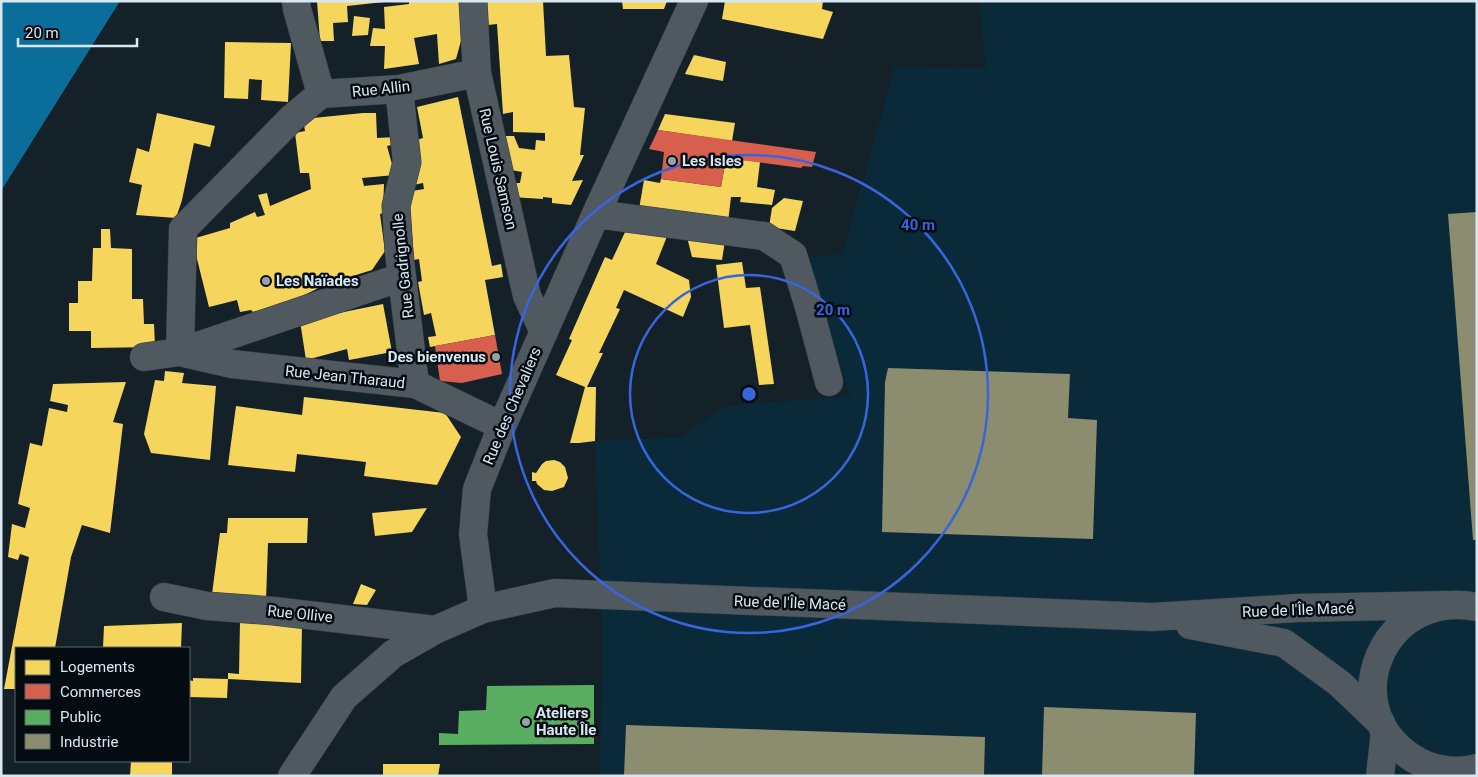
<svg xmlns="http://www.w3.org/2000/svg" width="1478" height="777" font-family="Roboto,sans-serif">
	<style>
		.built { fill: #0a2939 }
		.water { fill: #0b6e9a }
		.homes { fill: #f6d55c }
		.shops { fill: #d6604d }
		.public { fill: #5aae61 }
		.industry { fill: #8c8c6e }
		.lines { fill: none; stroke-linecap: round; stroke-linejoin: round }
		.minor-casing { stroke: #323c42; stroke-width: 29 }
		.minor { stroke: #505960; stroke-width: 28 }
		.ring { fill: none; stroke: #3965dc; stroke-width: 2.5 }
		.poi-dot { fill: #94a2ab; stroke: #040c12; stroke-width: 2 }
		.labels { text-anchor: middle; stroke-width: 5; stroke-linejoin: round; paint-order: stroke }
		.street-label { font-size: 15px; fill: #d9e7f1; stroke: #040c12 }
		.poi-label { font-size: 15px; font-weight: bold; fill: #d9e7f1; stroke: #040c12; text-anchor: start }
		.centre { fill: #3965dc; stroke: #040c12; stroke-width: 2.5 }
		.ring-label { font-size: 15px; text-anchor: middle; font-weight: bold; fill: #3965dc; stroke: #040c12; stroke-width: 5; stroke-linejoin: round; paint-order: stroke }
	</style>
	<rect width="100%" height="100%" fill="#142129"/>
	<!-- built -->
	<path class="built" d="M979 1H1477V776H600L602 641 595 441 680 437 725 406 850 396 804 258 842 254 895 67 986 68Z"/>
	<!-- water -->
	<path class="water" d="M1 1H120L1 191Z"/>
	<!-- homes -->
	<path class="homes" d="M317 1H384V2L347 6 348 22 333 23 334 41H320Z
		M409 1H460L464 30 456 59 439 64 437 34 414 38 419 64 384 69 385 46H370L373 28 385 29 384 7 409 4Z
		M486 1H543L546 56 569 55 574 107 585 108 580 155H584L572 181 583 180 571 205 552 203V198L543 197V199L512 197 509 183H520L522 172 506 169 499 136H514L519 148 535 150 536 140 545 141V133L513 132V112L503 114 497 24 488 25Z
		M622 1H667L664 9H623Z
		M725 1H823L822 9 833 12 823 39 722 19Z
		M354 16 370 18 368 35 352 36Z
		M225 42 291 43 288 102 261 100 262 80 249 79 248 99 224 98Z
		M694 55 726 62 723 81 685 74Z
		M458 97 492 266 501 264 503 277 485 280 495 335 430 347 428 337 436 336 431 313 424 315 418 282 422 281 419 259 414 260 410 209 412 191 424 189 423 183 413 185V141L423 138 417 107Z
		M157 113 215 126 210 147 194 143 182 200 176 218 136 215 142 185 129 182 137 148 149 152Z
		M363 113H376L377 138 395 137 396 144 387 146 395 175 362 178 364 186 384 184 383 213 380 214 385 251 372 270 327 284 296 299 253 312 251 310 240 312 237 300 209 307 192 239 230 228V223L255 212 257 217 265 215 258 195 267 193 270 206 311 189 309 173H300L295 133 305 131 303 119Z
		M665 114 735 123 732 141 658 130Z
		M726 158 760 162 757 187 775 190 772 205 740 202 741 197H731L728 222 639 209 644 180 660 183 661 179 721 187Z
		M784 198 803 201 795 231 769 227 772 208Z
		M101 229H110L111 248 132 249V299H143L144 324H154L155 347 91 348V331H69V303H78V281H92L93 248H101Z
		M626 230 668 234 656 264 689 280 691 297 683 317 624 290 616 308 620 309 599 353H603L587 387H596L595 441 579 443H570L585 387 556 375 572 340 569 339 605 257 612 260Z
		M687 237 725 241 722 260 692 257Z
		M742 262 746 288 760 287 774 384 759 385 750 325 724 328 716 265Z
		M383 304 392 352 349 360 347 349 306 360 300 321Z
		M165 371 184 373 182 383 216 386 210 460 151 453 144 434 155 380 164 381Z
		M126 382 113 422 123 424 110 533 82 525 71 557 55 648H16V689H4L29 557 20 554 18 560 8 557 12 524 25 528 30 508 18 504 30 443 42 446 49 408 67 412 68 405 50 401 53 384Z
		M304 397 445 413 461 437 437 485 364 476 366 462 297 454 295 472 228 465 236 406 302 415Z
		M554 460 560 462 565 467 568 478 564 487 552 491 544 490 537 484 536 481H532V472L536 473 542 464 546 461Z
		M427 508 412 532 375 536 372 513Z
		M228 518H308L307 543H268L266 600 212 594 220 533H227Z
		M361 584 376 590 367 605 353 604Z
		M240 622 302 625 301 683 228 679V673L239 674Z
		M182 623 181 648H103L104 626Z
		M193 678 228 679 227 698 189 697V680L193 681Z
		M131 761H172V776H130Z
		M383 764H440L438 776H383Z"/>
	<!-- shops -->
	<path class="shops" d="M658 130 701 136 816 152 812 167 803 166 801 168 726 158 721 187 661 179 664 152 649 149Z
		M495 335 502 374 462 383 440 381 435 346Z"/>
	<!-- public -->
	<path class="public" d="M594 685V744L439 745V733L458 734 459 711 486 710 487 686Z"/>
	<!-- industry -->
	<path class="industry" d="M1477 212V540H1473L1448 214Z
		M888 368 1070 374 1068 418 1097 420 1093 539 882 532 885 382Z
		M1044 707 1196 713 1194 776H1042Z
		M626 725 985 737 984 776H624Z"/>
	<g class="lines">
		<!-- minor casing -->
		<g class="minor-casing">
			<path id="minor" d="M296 1 297 9 321 94
				M473 1 477 73 527 296 544 332
				M477 73 399 89 321 94 292 118 183 229 180 352 232 364 415 384 502 426
				M399 89 407 162 396 206 399 252 415 384
				M596 214 764 236 793 255 809 307 829 382
				M144 357 180 352 402 277
				M164 597 207 606 274 611 435 630
				M1477 607C1384 588 1333 705 1411 757 1430 770 1455 774 1477 768
				M483 609 473 534 477 489 502 426 596 214 694 1
				M1190 625 1284 643 1339 683 1381 723
				M292 776 344 697 393 654 435 630 483 609 555 593 1152 617 1297 608 1445 605
				M1380 776 1385 732"/>
		</g>
		<!-- minor -->
		<use href="#minor" class="minor"/>
	</g>
	<!-- distance rings -->
	<g class="ring">
		<circle cx="749" cy="394" r="119"/>
		<circle cx="749" cy="394" r="239"/>
	</g>
	<!-- markers -->
	<g class="poi-dot">
		<circle cx="672" cy="161" r="5"/>
		<circle cx="266" cy="281" r="5"/>
		<circle cx="496" cy="357" r="5"/>
		<circle cx="526" cy="722" r="5"/>
	</g>
	<g class="labels">
		<!-- street labels -->
		<g class="street-label">
			<text transform="translate(381 89) rotate(-6)" y="5">Rue Allin</text>
			<text transform="translate(498 169) rotate(77)" y="5">Rue Louis Samson</text>
			<text transform="translate(403 266) rotate(-96)" y="5">Rue Gadrignolle</text>
			<text transform="translate(345 377) rotate(6)" y="5">Rue Jean Tharaud</text>
			<text transform="translate(512 406) rotate(-67)" y="5">Rue des Chevaliers</text>
			<text transform="translate(790 603) rotate(2)" y="5">Rue de l'Île Macé</text>
			<text transform="translate(1298 610) rotate(-2)" y="5">Rue de l'Île Macé</text>
			<text transform="translate(300 614) rotate(6)" y="5">Rue Ollive</text>
		</g>
		<!-- poi labels -->
		<g class="poi-label">
			<text x="682" y="166">Les Isles</text>
			<text x="276" y="286">Les Naïades</text>
			<text x="486" y="362" text-anchor="end">Des bienvenus</text>
			<text x="536" y="718">Ateliers<tspan x="536" dy="17">Haute Île</tspan></text>
		</g>
	</g>
	<circle cx="749" cy="394" r="8" class="centre"/>
	<g class="ring-label">
		<text x="918" y="230">40 m</text>
		<text x="833" y="315">20 m</text>
	</g>
	<!-- border -->
	<rect width="1478" height="777" fill="none" stroke="#d9e7f1" stroke-width="5"/>
	<!-- legend -->
	<rect x="15" y="647" width="175" height="115" fill="#040c12" stroke="#59646b"/>
	<rect x="25" y="660" width="25" height="15" fill="#f6d55c" stroke="#59646b"/>
	<text x="60" y="672" font-size="15" fill="#d9e7f1">Logements</text>
	<rect x="25" y="684" width="25" height="15" fill="#d6604d" stroke="#59646b"/>
	<text x="60" y="697" font-size="15" fill="#d9e7f1">Commerces</text>
	<rect x="25" y="710" width="25" height="15" fill="#5aae61" stroke="#59646b"/>
	<text x="60" y="722" font-size="15" fill="#d9e7f1">Public</text>
	<rect x="25" y="734" width="25" height="15" fill="#8c8c6e" stroke="#59646b"/>
	<text x="60" y="747" font-size="15" fill="#d9e7f1">Industrie</text>
	<!-- scale -->
	<path d="M18 38v8h119v-8" fill="none" stroke="#d9e7f1" stroke-width="2.5"/>
	<text x="25" y="38" font-size="15" fill="#d9e7f1" stroke="#040c12" stroke-width="4" paint-order="stroke">20 m</text>
</svg>
